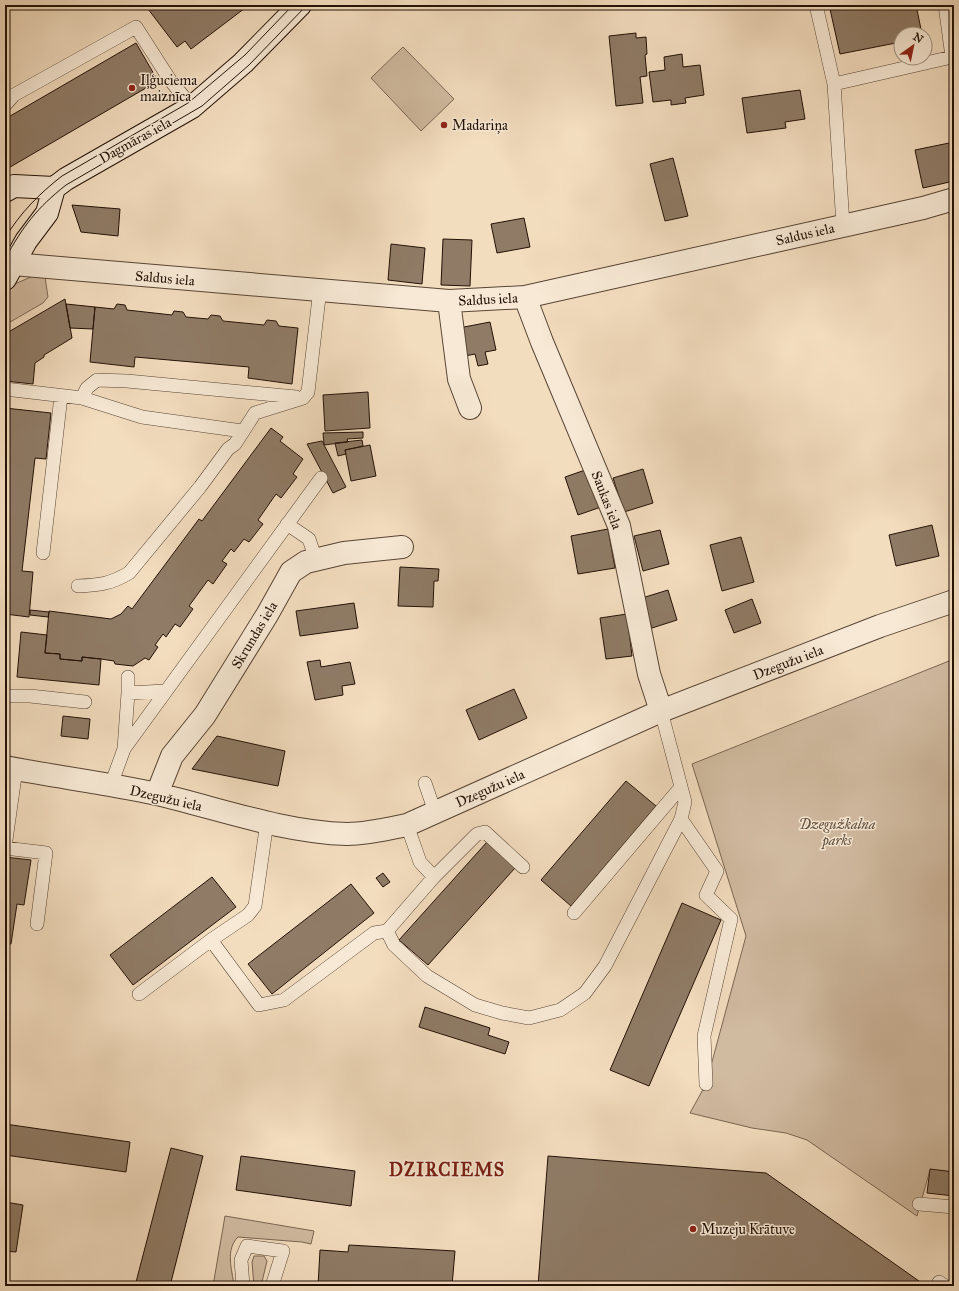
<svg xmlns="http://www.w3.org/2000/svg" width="959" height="1291" font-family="'IM FELL Great Primer',serif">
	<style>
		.green { fill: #d0baa0; stroke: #7a6653 }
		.building { fill: #8f7b66; stroke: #231106 }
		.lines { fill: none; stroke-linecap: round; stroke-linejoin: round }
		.lane-casing { stroke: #574434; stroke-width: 14 }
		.street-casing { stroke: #574434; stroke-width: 24 }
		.secondary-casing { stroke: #231106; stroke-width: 24 }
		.lane { stroke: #f7e9d5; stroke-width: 13 }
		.street { stroke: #f7e9d5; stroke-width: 22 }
		.secondary { stroke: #f7e9d5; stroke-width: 22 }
		.tram { stroke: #231106; stroke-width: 1 }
		.poi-dot { fill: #8f2418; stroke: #f7e9d5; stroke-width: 1.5 }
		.labels { text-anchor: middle; stroke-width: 3; stroke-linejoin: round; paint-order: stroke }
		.poi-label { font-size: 14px; fill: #231106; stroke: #f7e9d5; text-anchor: start }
		.street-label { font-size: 14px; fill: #231106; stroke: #f7e9d5 }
		.park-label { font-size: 14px; font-style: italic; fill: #604c3c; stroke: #f7e9d5 }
		.district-label { font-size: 18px; font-weight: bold; letter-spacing: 1px; fill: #7a1f14; stroke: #f7e9d5 }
	</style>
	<rect width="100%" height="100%" fill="#f3ddbf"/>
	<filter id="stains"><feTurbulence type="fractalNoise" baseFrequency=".005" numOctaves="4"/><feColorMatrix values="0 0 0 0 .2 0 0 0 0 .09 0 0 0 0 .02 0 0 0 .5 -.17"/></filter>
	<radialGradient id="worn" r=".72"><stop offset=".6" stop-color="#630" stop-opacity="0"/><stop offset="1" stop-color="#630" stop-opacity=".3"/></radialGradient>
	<!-- green -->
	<path class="green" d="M403 47 454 99 421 131 371 78Z
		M33 276 45 277 48 297 43 303 5 325V294L17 283Z
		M954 659V1172L930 1170 917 1216 807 1140 786 1133 752 1128 690 1113 706 1084 746 936 692 764Z
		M225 1216 314 1231 311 1244 302 1242 238 1237C225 1250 232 1269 234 1286H213Z
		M254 1256H264L267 1261 261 1286H254L252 1262Z"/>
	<!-- building -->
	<path class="building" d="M145 5H249L191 49 185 41 177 47Z
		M916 5 922 34H901V42L840 54 830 9 847 5Z
		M636 33V38L646 37 647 54 645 55 647 76 640 77 643 103 616 106 609 36Z
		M136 43 158 81 5 170V119Z
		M682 54 683 67 700 65 704 95 685 98 686 103 671 105V100L653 102 649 72 665 70 664 57Z
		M800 90 805 119 785 122 786 128 747 133 742 98Z
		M954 142V181L923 188 915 150Z
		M673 158 688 216 665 221 650 164Z
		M72 205 120 209 118 236 81 232Z
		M524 218 530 247 497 253 491 224Z
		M443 239 472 240 470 286 441 285Z
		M391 244 425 248 422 284 388 280Z
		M65 299 72 338 44 355V357L35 363 33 384 5 381V334Z
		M66 304 95 307 93 329 70 328Z
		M117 304 125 305 127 310 172 315 174 311 183 312 186 317 208 319 211 315 220 316 223 321 264 325 267 320 276 321 279 326 298 328 292 384 248 378 249 367 135 357 134 367 90 362 95 307 114 309Z
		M490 322 496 350 485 352 488 364 478 366 475 354 465 356 459 328Z
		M368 392 370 428 325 431 323 395Z
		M5 408 51 413 46 459 35 458 22 571 33 572 29 617 5 614Z
		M271 428 283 437 280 441 303 459 293 474 297 477 281 498 276 494 258 520 263 524 249 542 244 539 234 552 231 549 222 561 227 564 213 584 208 580 189 606 193 609 180 627 175 624 166 637 163 634 155 645 158 647 149 660 145 658 133 666 115 664 114 661 101 659 82 657V661L60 659V654L45 653 49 611 111 619 121 614 128 606 132 609 199 519 202 521Z
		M363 432V438L347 439 348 442 324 445 323 433Z
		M362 440 363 446 345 450 346 454 338 456 335 443Z
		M322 441 346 487 333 493 307 444Z
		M370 445 376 476 351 481 345 450Z
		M591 468 604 506 578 515 565 477Z
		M643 469 653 503 624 512 613 478Z
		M932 525 939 556 896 566 889 535Z
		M608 529 615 568 578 574 571 536Z
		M660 530 669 564 643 571 634 536Z
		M741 537 754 582 722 591 710 545Z
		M400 567 439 569 438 581H434L433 607 398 606Z
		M668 590 677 620 652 628 642 598Z
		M752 599 761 623 734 633 725 610Z
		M354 603 358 628 300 636 296 611Z
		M30 610 49 612 48 617 30 615Z
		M627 614 632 656 606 659 600 618Z
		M21 632 47 635 45 653 60 654V659L82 661V657L101 659 99 685 17 677Z
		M320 660 321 667 350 662 355 684 342 686 343 695 315 700 307 662Z
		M514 689 527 718 479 740 466 710Z
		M63 716 90 719 88 739 61 736Z
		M217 736 285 751 278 786 192 769Z
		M626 781 656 806 571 906 541 880Z
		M487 842 515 868 428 965 399 940Z
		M5 857 31 860 24 905 17 904 11 944 5 943Z
		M383 873 390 882 383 887 376 878Z
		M212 877 236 907 133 985 110 955Z
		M351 884 374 913 272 994 248 964Z
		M682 903 721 920 649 1086 610 1070Z
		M425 1007 490 1028 488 1035 509 1042 505 1054 419 1027Z
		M5 1124 130 1142 126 1172 5 1155Z
		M171 1148 203 1156 170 1286H135Z
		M241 1156 355 1171 351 1206 236 1190Z
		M548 1156 766 1173 926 1286H538Z
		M930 1169 954 1172V1196L927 1193Z
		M5 1202 23 1205 16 1252 5 1251Z
		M349 1245 455 1251 452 1286H318L320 1250 348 1252Z"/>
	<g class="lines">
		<!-- lane casing -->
		<g class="lane-casing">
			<path id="lane" d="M816 5 834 84
				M5 105 14 95 136 27 170 80 192 107
				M843 225 834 84 952 57 945 5
				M5 389 82 398 142 417 242 431
				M82 398 87 388 97 380 127 381 296 397
				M287 524 309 539 316 560
				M43 553 61 396
				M78 586C100 585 110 584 129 573L200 487 228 449 235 444 255 413 303 398 308 392 320 289
				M128 693 165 691
				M5 696H30L85 702
				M124 749 128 693V677
				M425 783 435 812
				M111 785 124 749 321 478
				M681 819 717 871 706 895 731 919 704 1036 706 1084
				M267 822 255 906 248 915 211 940 259 1005 284 1000 374 933 387 931 394 945 427 976 475 1005 502 1013 529 1018 560 1010 585 993 605 966 681 819 685 802 661 711
				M5 847 16 769
				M5 848 46 853 37 924
				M434 877 477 834 485 832 523 867
				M574 913 681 787
				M387 931 434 877 420 862 407 825
				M139 994 211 940
				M919 1204 954 1207
				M939 1282 945 1286
				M243 1286 241 1260 247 1246 283 1251 272 1286"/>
		</g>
		<!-- street casing -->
		<g class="street-casing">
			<path id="street" d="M13 264 449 301 525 297 923 208 954 199
				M525 297 542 342 619 526 649 674 661 711
				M449 301 459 379 470 408
				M5 767C56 777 107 783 157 794 220 809 283 832 347 834 367 834 388 829 407 825L661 711 880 626 954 601
				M157 794 172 756 205 715 267 615 291 572 306 562 344 553 402 547"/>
		</g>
		<!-- secondary casing -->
		<g class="secondary-casing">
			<path id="secondary" d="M5 191 14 186 54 188 66 179 192 107 243 63 300 5
				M5 279 26 241 47 213 54 188"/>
		</g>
		<!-- lane -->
		<use href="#lane" class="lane"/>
		<!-- street -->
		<use href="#street" class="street"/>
		<!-- secondary -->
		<use href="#secondary" class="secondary"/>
		<!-- tram -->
		<path class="tram" d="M5 238C20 213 40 193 62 176L188 103 245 55 293 5
			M5 259C23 226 37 208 66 185L202 106 249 65 307 5"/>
	</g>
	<!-- markers -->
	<g class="poi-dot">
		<circle cx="132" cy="88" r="4"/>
		<circle cx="444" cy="125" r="4"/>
		<circle cx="693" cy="1229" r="4"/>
	</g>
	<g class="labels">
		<!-- poi labels -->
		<g class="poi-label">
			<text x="140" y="85">Iļģuciema<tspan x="140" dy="16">maiznīca</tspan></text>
			<text x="452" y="130">Madariņa</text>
			<text x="701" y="1234">Muzeju Krātuve</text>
		</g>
		<!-- street labels -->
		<g class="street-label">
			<text transform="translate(135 140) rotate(-29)" y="5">Dagmāras iela</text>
			<text transform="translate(805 234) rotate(-13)" y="5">Saldus iela</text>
			<text transform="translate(165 278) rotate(5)" y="5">Saldus iela</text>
			<text transform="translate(488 299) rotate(-3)" y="5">Saldus iela</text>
			<text transform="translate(607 500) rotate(69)" y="5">Saukas iela</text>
			<text transform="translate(254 635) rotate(-59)" y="5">Skrundas iela</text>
			<text transform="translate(788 662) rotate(-21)" y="5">Dzegužu iela</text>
			<text transform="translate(490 788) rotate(-24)" y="5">Dzegužu iela</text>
			<text transform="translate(166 798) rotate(13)" y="5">Dzegužu iela</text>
		</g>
		<!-- park labels -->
		<g class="park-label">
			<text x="837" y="829">Dzegužkalna<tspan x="837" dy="16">parks</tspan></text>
		</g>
		<!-- district labels -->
		<g class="district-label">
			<text x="447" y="1176">DZIRCIEMS</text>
		</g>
	</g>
	<!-- margin -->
	<rect width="959" height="1291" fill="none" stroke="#f3ddbf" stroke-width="20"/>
	<rect x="6" y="6" width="947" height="1279" fill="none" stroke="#231106" stroke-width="2"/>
	<rect x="10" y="10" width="939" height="1271" fill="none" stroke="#231106"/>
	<!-- north arrow -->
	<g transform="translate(913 46) rotate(33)"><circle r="19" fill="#f7e9d5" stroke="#a29382"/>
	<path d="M0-3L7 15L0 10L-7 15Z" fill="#8f2418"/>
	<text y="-6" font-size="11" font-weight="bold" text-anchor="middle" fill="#231106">N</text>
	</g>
	<rect width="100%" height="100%" filter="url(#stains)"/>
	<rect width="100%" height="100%" fill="url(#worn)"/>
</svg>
